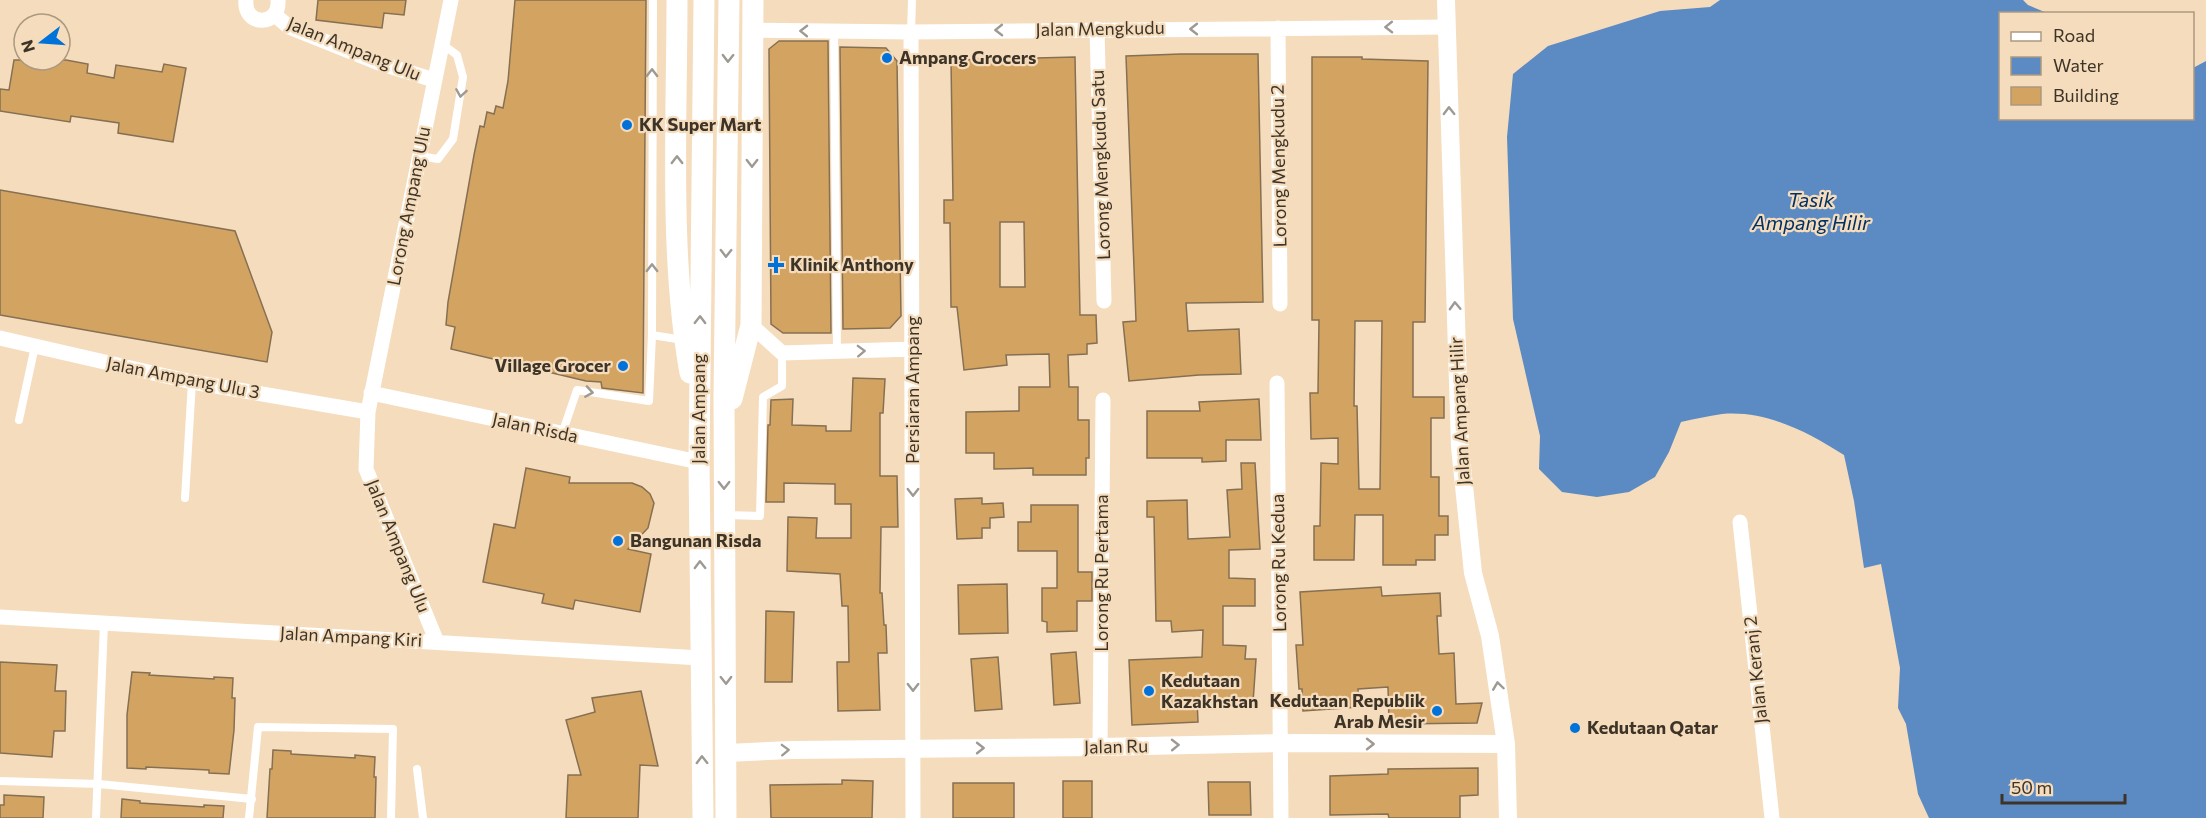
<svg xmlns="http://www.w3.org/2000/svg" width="2206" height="818" font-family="Commissioner,sans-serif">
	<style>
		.water { fill: #5c8ac2 }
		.building { fill: #d3a362; stroke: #867053; stroke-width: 1.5; fill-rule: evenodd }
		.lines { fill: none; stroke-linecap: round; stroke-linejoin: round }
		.service { stroke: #fff; stroke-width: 8 }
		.minor { stroke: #fff; stroke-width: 15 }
		.tertiary { stroke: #fff; stroke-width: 18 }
		.secondary { stroke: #fff; stroke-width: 21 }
		.oneway { stroke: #9e9a93 }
		.poi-dot { fill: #0072d9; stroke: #f5dcbc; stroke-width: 2 }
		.labels { text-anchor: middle; stroke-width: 4.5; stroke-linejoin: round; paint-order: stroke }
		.street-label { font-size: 18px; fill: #3d3427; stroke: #f5dcbc }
		.poi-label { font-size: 18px; font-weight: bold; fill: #3d3427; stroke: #f5dcbc; text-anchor: start }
		.water-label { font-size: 20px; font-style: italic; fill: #003165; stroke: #f5dcbc }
	</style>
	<rect width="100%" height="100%" fill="#f5dcbc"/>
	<!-- water -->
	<path class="water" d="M1720 0H2023L2028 5 2047 13 2000 14V118H2192L2193 68 2206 61V818H1929L1918 794 1906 724 1898 708 1900 668 1881 564 1864 568 1854 501 1844 455C1808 432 1766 410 1722 414 1708 416 1694 419 1681 422L1669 452 1655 477 1629 492 1597 497 1562 492 1539 469 1540 436 1513 319 1507 137 1513 74 1548 46 1660 11 1710 7Z"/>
	<!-- building -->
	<path class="building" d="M318 0H406L404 15 384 13 382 28 316 20Z
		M515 0H646L643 393 602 388 601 382 586 381 451 349 455 327 446 325 448 302 474 155 480 126 484 127 487 112 494 114 496 106 503 108 508 81Z
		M779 41H828L831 333H783L771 324 769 49Z
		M840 47 886 48 897 61 901 316 890 328 843 329Z
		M1181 54H1258L1263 302 1186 303 1188 331 1239 329 1241 374 1199 375 1129 381 1123 322 1136 321 1126 56Z
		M1075 57 1080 315H1096L1097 343 1087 344V354L1068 355 1069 387H1078V420H1089V458H1086V475H1033V468L994 469V453H966V412L1019 411V387H1050L1049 354 1006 355 1007 365 964 370 957 307H951L950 223H944V200H953L951 60ZM1000 222H1024L1025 287H1000Z
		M1312 57H1362V59L1428 61 1425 322H1413V397H1444V418H1431V477H1439V516H1448V535H1435V560H1416V565H1383V515H1355L1354 560H1314V526H1320L1321 463 1338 464V438L1311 439 1310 393H1318L1319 320H1312ZM1355 321H1382L1380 489H1359L1357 406H1354Z
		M14 60H66L88 64 87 73 114 78 116 65 162 72 164 64 186 68 173 142 118 133 119 123 71 116 70 122 0 111V89L9 90Z
		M0 190 235 231 272 332 267 362 0 315Z
		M853 378 885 379 883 413H880V476H897L898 527H881L880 593H882L884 625H886L887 653H878L880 710 838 711 837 662H849L848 606H842L840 574 787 571 788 517 817 518 816 538H851V504H835V484L784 483V502H766L768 425H770L771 400 793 399 792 425 826 426V431H851Z
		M1259 399 1261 440H1226V461L1202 462V458H1147V411H1200L1199 402Z
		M1241 463H1255L1260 549 1229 550V578L1255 579V606H1223V645L1246 646 1245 659H1256L1253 703 1197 699 1198 722 1132 725 1129 660 1202 657 1203 630 1172 632 1171 621H1156L1154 517H1147V501L1187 500 1188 539 1230 537 1227 490 1242 489Z
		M526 468 570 477 569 483H632L642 487 650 494 654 503 648 528 628 549 651 554 640 612 575 600 573 609 542 603 544 594 483 582 494 524 515 528Z
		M982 498V504L1003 503 1004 517 990 518V528H982V538L957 539 955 499Z
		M1031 505H1078V572H1092V601H1077V631L1047 632V622L1042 621V588H1057V551H1018V522H1031Z
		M1007 584 1008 633 959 634 958 585Z
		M1381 587 1382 596 1440 593 1441 616H1437L1439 654 1454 653 1456 704 1482 703 1477 723 1396 724 1389 722 1388 687 1358 689 1359 707 1303 711 1302 689H1299L1296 645H1303L1300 592Z
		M766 611 794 612 792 682H765Z
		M1076 652 1080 703 1054 705 1051 654Z
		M998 657 1002 709 975 711 971 659Z
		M0 662 57 665 55 691H66L65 731H54L52 757 0 753Z
		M132 672 150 673 149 675 214 679V677L233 678 232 698H235L234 730 229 774 209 773V770L146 767V769L127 768V715Z
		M641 691 658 766 640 765 638 818H566L568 775H581L566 720 595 712 592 698Z
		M273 750 291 751V754L355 758V755L375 757 374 777H376L375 818H267L270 769H272Z
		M1478 768V795L1460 796V818H1389L1388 814 1330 815V776L1388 774V769Z
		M842 780 873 781 872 818H771L770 785 842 784Z
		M1063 781H1092V818H1063Z
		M1208 782H1250L1251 815H1209Z
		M953 783H1014V818H953Z
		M4 795 44 797 43 818H0V805H4Z
		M122 799 140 801V803L204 807V805L224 806 223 818H121Z"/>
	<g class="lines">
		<!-- service -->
		<path class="service" d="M653 0 652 335 683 340
			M834 31 837 352
			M911 32 912 0
			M419 156 438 159 453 139 463 77 457 55 442 44
			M19 420 35 346
			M562 434 577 390 649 401 652 335
			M185 498 192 382
			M726 515 760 516 763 397 782 386V353
			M417 769 423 818
			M0 781 99 784 252 799
			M96 818 104 623
			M249 818 258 727 393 729 391 818"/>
		<!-- minor -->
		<path class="minor" d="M246 0C243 26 280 28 278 0
			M275 15 289 27 379 63 434 80
			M1278 28 1280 304
			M1097 29 1104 301
			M752 30 911 32 1447 27
			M911 32 913 818
			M751 325 782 353 913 349
			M0 338 192 382 368 412
			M1277 383 1281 818
			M371 393 699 462
			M1740 522 1772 818
			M0 617 701 658
			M437 642 366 469 368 412 451 0
			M1100 747 1103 400"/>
		<!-- tertiary -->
		<path class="tertiary" d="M1446 0 1460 447 1473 573 1490 636 1506 744 1508 818
			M727 753 791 750 1100 747 1281 743 1506 744"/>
		<!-- secondary -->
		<path class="secondary" d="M677 0C677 121 669 255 690 373
			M732 399 751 325 753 0
			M703 818 699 462 704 0
			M726 818 724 395 729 0"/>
	</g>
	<!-- one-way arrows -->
	<defs><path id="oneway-chevron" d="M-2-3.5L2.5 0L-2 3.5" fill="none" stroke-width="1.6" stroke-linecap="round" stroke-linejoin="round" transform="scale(1.5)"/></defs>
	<g class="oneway">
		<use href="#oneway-chevron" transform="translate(1389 27) rotate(179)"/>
		<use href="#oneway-chevron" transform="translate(1194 29) rotate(180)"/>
		<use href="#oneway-chevron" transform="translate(999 30) rotate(179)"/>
		<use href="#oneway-chevron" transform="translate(804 31) rotate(-179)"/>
		<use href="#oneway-chevron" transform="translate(728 58) rotate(91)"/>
		<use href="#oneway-chevron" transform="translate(652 73) rotate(-89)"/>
		<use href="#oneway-chevron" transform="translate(461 93) rotate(99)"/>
		<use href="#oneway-chevron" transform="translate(1449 111) rotate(-91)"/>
		<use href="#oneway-chevron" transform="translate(677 160) rotate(-90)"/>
		<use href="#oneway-chevron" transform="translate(752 163) rotate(90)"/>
		<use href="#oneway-chevron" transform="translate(726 253) rotate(91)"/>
		<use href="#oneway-chevron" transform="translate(652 268) rotate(-90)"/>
		<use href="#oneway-chevron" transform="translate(1455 306) rotate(-92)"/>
		<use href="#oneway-chevron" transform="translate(700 320) rotate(-89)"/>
		<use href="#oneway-chevron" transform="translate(861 351) rotate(-2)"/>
		<use href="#oneway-chevron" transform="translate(589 392) rotate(9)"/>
		<use href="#oneway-chevron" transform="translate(724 485) rotate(90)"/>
		<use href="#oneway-chevron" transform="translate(913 492) rotate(90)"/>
		<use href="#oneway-chevron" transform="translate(700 565) rotate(-91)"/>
		<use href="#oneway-chevron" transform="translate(726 680) rotate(89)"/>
		<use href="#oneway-chevron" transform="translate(1498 686) rotate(-98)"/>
		<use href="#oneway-chevron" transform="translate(913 687) rotate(90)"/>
		<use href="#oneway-chevron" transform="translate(1370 744)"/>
		<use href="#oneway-chevron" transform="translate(1175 745) rotate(-1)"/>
		<use href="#oneway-chevron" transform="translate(980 748)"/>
		<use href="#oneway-chevron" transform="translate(785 750) rotate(-2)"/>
		<use href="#oneway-chevron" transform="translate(702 760) rotate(-91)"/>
	</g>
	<!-- markers -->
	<g class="poi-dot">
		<circle cx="887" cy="58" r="6"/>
		<circle cx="627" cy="125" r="6"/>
		<path d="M773 256h6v6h6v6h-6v6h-6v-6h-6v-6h6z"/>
		<circle cx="623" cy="366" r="6"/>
		<circle cx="618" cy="541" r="6"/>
		<circle cx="1149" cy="691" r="6"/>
		<circle cx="1437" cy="711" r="6"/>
		<circle cx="1575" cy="728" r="6"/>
	</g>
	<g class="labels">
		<!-- street labels -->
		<g class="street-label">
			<text transform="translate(1100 29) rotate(-1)" y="6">Jalan Mengkudu</text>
			<text transform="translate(354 49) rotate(22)" y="6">Jalan Ampang Ulu</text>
			<text transform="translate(1101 165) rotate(-92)" y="6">Lorong Mengkudu Satu</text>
			<text transform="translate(1279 166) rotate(-91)" y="6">Lorong Mengkudu 2</text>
			<text transform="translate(409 206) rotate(-79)" y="6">Lorong Ampang Ulu</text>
			<text transform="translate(183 378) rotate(11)" y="6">Jalan Ampang Ulu 3</text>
			<text transform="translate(913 390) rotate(-90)" y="6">Persiaran Ampang</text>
			<text transform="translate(699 409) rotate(-90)" y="6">Jalan Ampang</text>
			<text transform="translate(1460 411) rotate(-93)" y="6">Jalan Ampang Hilir</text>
			<text transform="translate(535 428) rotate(12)" y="6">Jalan Risda</text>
			<text transform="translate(398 546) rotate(68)" y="6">Jalan Ampang Ulu</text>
			<text transform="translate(1279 563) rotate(-91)" y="6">Lorong Ru Kedua</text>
			<text transform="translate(1102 573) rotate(-90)" y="6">Lorong Ru Pertama</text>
			<text transform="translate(351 637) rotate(3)" y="6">Jalan Ampang Kiri</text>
			<text transform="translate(1756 670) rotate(-96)" y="6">Jalan Keranj 2</text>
			<text transform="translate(1116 747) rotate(-1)" y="6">Jalan Ru</text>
		</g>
		<!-- poi labels -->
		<g class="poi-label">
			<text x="899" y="64">Ampang Grocers</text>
			<text x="639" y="131">KK Super Mart</text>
			<text x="790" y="271">Klinik Anthony</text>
			<text x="611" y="372" text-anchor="end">Village Grocer</text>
			<text x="630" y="547">Bangunan Risda</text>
			<text x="1161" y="687">Kedutaan<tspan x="1161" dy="21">Kazakhstan</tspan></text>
			<text x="1425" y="707" text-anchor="end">Kedutaan Republik<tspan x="1425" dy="21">Arab Mesir</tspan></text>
			<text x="1587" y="734">Kedutaan Qatar</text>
		</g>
		<!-- water labels -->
		<g class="water-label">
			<text x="1811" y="207">Tasik<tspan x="1811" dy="23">Ampang Hilir</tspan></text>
		</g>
	</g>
	<!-- legend -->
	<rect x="1999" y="12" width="195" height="108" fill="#f5dcbc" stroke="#ab9980" stroke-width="1.5"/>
	<rect x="2011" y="32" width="30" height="9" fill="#ffffff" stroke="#ab9980" stroke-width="1.5"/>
	<text x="2053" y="42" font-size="18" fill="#3d3427">Road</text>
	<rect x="2011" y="57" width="30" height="18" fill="#5c8ac2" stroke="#ab9980" stroke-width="1.5"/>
	<text x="2053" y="72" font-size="18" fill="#3d3427">Water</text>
	<rect x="2011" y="87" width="30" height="18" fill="#d3a362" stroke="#ab9980" stroke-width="1.5"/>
	<text x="2053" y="102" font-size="18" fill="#3d3427">Building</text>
	<!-- north arrow -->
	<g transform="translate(42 42) rotate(253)"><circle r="28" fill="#f5dcbc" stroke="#ab9980" stroke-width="1.5"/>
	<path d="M0-4.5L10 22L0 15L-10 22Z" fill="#0072d9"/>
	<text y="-9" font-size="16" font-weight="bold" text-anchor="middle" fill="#3d3427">N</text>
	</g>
	<!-- scale -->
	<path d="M2002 794v9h123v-9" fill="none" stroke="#3d3427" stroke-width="3"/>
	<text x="2011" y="794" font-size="18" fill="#3d3427" stroke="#f5dcbc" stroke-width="4.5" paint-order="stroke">50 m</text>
</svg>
